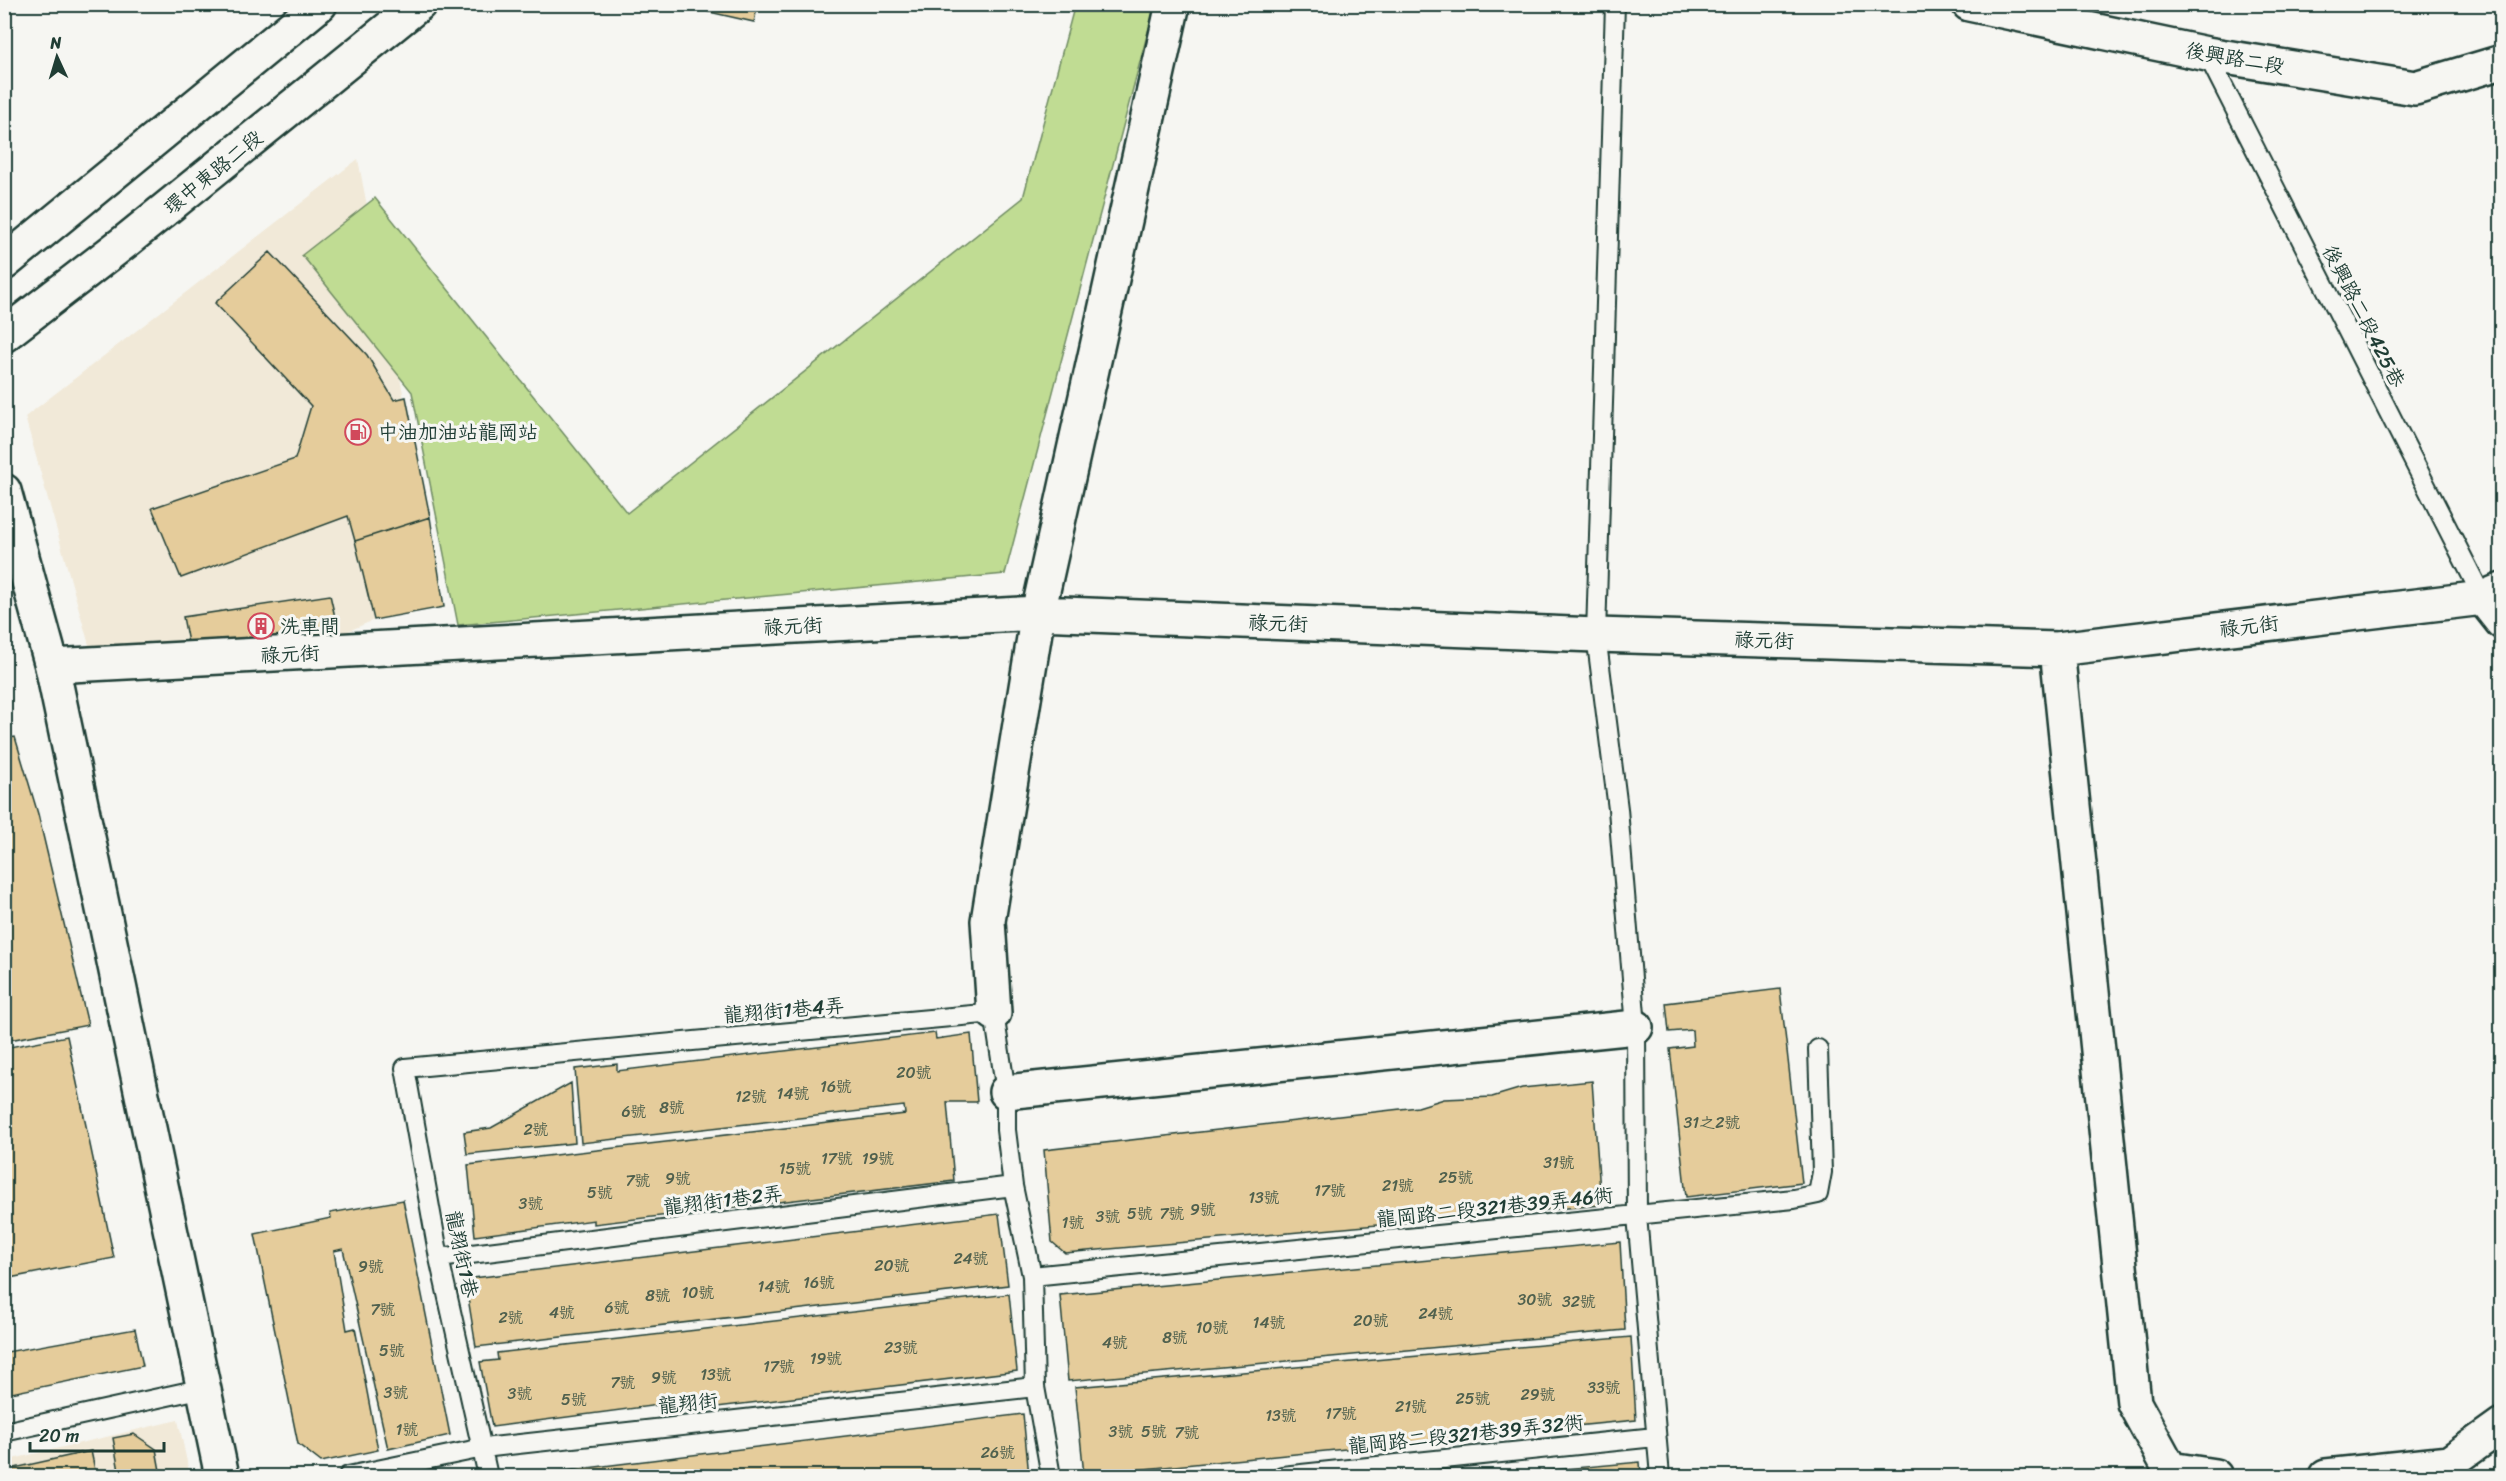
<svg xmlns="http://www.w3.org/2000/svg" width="2506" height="1481" font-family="Sriracha,'LXGW WenKai TC',sans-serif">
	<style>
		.built { fill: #f1e9d8 }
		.green { fill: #c0dc93; stroke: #708c64; stroke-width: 1.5 }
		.building { fill: #e5cc9b; stroke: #1f3d34; stroke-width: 1.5 }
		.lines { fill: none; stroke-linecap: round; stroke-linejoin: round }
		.lane-casing { stroke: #1f3d34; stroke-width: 22 }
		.street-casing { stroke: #1f3d34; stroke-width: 38 }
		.secondary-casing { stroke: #1f3d34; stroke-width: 38 }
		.lane { stroke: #f6f6f2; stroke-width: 18 }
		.street { stroke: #f6f6f2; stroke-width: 33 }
		.secondary { stroke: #f6f6f2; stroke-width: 33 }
		.labels { text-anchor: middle; stroke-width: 6; stroke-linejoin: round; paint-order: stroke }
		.number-label { font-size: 16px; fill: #50614e }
		.street-label { font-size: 20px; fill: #1f3d34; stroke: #f6f6f2 }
		.poi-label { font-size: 20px; fill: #1f3d34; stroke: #f6f6f2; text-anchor: start }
	</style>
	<rect width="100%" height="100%" fill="#f6f6f2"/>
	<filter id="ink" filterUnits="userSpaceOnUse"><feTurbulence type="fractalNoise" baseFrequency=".0167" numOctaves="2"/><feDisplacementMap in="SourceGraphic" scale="12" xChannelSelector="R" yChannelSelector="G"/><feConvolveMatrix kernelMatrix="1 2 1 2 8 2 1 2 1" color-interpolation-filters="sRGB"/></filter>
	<g filter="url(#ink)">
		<!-- built -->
		<path class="built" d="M358 159 444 607 374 620 339 635 94 663 25 417Z
			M178 1420 190 1476H5L4 1461Z"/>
		<!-- green -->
		<path class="green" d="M1075 4 1155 5 1005 574 458 625 412 392 302 255 375 198 627 513 1023 198Z"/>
		<!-- building -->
		<path class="building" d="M697 4H758L754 22 696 9Z
			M270 252 367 355 394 400 406 397 430 517 355 541 348 516 181 578 152 508 295 459 311 406 215 303Z
			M430 517 444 607 374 620 355 541Z
			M330 595 339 635 191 658 183 617Z
			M15 737 38 814 88 1025 4 1041V739Z
			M1780 989 1802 1183 1686 1197 1670 1049 1693 1046 1692 1030 1669 1032 1666 1003Z
			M935 1033 936 1039 971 1034 977 1102H947L954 1181 594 1224V1220L475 1236 468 1165 905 1114 904 1106 581 1143 575 1069 617 1064V1071Z
			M67 1036 114 1258 4 1279V1048Z
			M1592 1081 1601 1205 1065 1253 1052 1242 1044 1150 1418 1107 1444 1099 1492 1097 1522 1088Z
			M571 1083 575 1143 467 1154 464 1132 491 1128Z
			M403 1200 450 1435 388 1449 343 1249 334 1251 347 1330 355 1328 378 1450 321 1462 298 1444 255 1234 331 1218 330 1213Z
			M999 1214 1008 1285 476 1347 465 1279Z
			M1620 1242 1625 1330 1068 1381 1060 1295Z
			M1009 1294 1017 1371 659 1414 658 1405 492 1427 480 1362 498 1360 497 1353Z
			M135 1329 143 1366 7 1394 4 1384V1342L7 1352Z
			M1631 1337 1636 1420 1084 1475 1075 1387Z
			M1023 1414 1029 1476H523Z
			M134 1434 156 1449 161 1476H12L10 1469 91 1451 96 1475 119 1471 113 1438Z
			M1640 1462 1641 1476H1486Z"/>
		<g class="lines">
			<!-- lane casing -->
			<g class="lane-casing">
				<path id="lane" d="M1615 4 1596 635 1618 809 1636 1027 1637 1216 1660 1476
					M2207 54 2483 598
					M439 1258 1013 1186
					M1032 1276 1794 1199 1818 1194 1822 1172 1818 1049
					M4 1432 204 1388
					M348 1476 483 1448 1035 1387
					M488 1476 439 1258 405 1068 994 1013 1006 1092V1130L1013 1186 1032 1276 1035 1387 1051 1476
					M1282 1476 1655 1437"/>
			</g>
			<!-- street casing -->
			<g class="street-casing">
				<path id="street" d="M2483 598 2502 622
					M2057 649 2134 1403 2170 1469 2215 1476
					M52 666 1038 613 1596 635 2057 649 2483 598 2502 590
					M994 1013 988 921 1038 613 1173 4
					M1006 1092 1636 1027
					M2326 1476 2449 1463 2502 1425"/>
			</g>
			<!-- secondary casing -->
			<g class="secondary-casing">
				<path id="secondary" d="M1969 4 2207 54 2415 88 2502 62
					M4 263 320 4
					M4 335 126 241 419 4
					M4 491 52 666 222 1476"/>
			</g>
			<!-- lane -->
			<use href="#lane" class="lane"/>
			<!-- street -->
			<use href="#street" class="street"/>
			<!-- secondary -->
			<use href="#secondary" class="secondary"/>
		</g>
	</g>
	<!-- icons -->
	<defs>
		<g id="fuel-ring" transform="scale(1.35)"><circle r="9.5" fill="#f6f6f2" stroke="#d1495b" stroke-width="1.5"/><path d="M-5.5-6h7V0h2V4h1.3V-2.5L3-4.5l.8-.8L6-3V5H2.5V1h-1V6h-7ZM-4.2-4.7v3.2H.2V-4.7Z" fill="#d1495b"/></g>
		<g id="building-ring" transform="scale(1.35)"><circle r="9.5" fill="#f6f6f2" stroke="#d1495b" stroke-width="1.5"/><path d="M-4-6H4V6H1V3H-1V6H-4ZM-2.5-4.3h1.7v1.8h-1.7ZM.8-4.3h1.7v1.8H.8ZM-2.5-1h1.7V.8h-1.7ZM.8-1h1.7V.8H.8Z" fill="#d1495b"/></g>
	</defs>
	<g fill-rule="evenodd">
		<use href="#fuel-ring" x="358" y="432"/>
		<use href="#building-ring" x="261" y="626"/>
	</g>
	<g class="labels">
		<!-- number labels -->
		<g class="number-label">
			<text x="914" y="1078">20號</text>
			<text x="836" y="1092">16號</text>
			<text x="793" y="1099">14號</text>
			<text x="751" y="1102">12號</text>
			<text x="672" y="1113">8號</text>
			<text x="634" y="1117">6號</text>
			<text x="1712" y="1128">31之2號</text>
			<text x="536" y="1135">2號</text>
			<text x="837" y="1164">17號</text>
			<text x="878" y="1164">19號</text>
			<text x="1559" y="1168">31號</text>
			<text x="795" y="1174">15號</text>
			<text x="1456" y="1183">25號</text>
			<text x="678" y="1184">9號</text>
			<text x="638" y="1186">7號</text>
			<text x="1398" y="1191">21號</text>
			<text x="1330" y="1196">17號</text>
			<text x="600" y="1198">5號</text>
			<text x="1264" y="1203">13號</text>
			<text x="531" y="1209">3號</text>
			<text x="1203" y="1215">9號</text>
			<text x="1140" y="1219">5號</text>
			<text x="1172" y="1219">7號</text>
			<text x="1108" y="1222">3號</text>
			<text x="1073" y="1228">1號</text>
			<text x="971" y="1264">24號</text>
			<text x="892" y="1271">20號</text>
			<text x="371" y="1272">9號</text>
			<text x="819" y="1288">16號</text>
			<text x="774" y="1292">14號</text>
			<text x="698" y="1298">10號</text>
			<text x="658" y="1301">8號</text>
			<text x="1535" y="1305">30號</text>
			<text x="1579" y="1307">32號</text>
			<text x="617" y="1313">6號</text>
			<text x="383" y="1315">7號</text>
			<text x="562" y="1318">4號</text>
			<text x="1436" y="1319">24號</text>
			<text x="511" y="1323">2號</text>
			<text x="1371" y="1326">20號</text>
			<text x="1269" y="1328">14號</text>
			<text x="1212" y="1333">10號</text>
			<text x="1175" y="1343">8號</text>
			<text x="1115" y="1348">4號</text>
			<text x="901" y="1353">23號</text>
			<text x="392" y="1356">5號</text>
			<text x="826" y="1364">19號</text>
			<text x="779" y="1372">17號</text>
			<text x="716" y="1380">13號</text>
			<text x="664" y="1383">9號</text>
			<text x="623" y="1388">7號</text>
			<text x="1604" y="1393">33號</text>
			<text x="396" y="1398">3號</text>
			<text x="520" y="1399">3號</text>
			<text x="1538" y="1400">29號</text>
			<text x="1473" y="1404">25號</text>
			<text x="574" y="1405">5號</text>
			<text x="1411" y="1412">21號</text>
			<text x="1341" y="1419">17號</text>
			<text x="1281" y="1421">13號</text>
			<text x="407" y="1435">1號</text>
			<text x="1121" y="1437">3號</text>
			<text x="1154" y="1437">5號</text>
			<text x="1187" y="1438">7號</text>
			<text x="998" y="1458">26號</text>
		</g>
		<!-- street labels -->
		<g class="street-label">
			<text transform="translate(2235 58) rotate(10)" y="7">後興路二段</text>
			<text transform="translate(213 172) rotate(-39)" y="7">環中東路二段</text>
			<text transform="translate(2364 316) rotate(63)" y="7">後興路二段425巷</text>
			<text transform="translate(1278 623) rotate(2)" y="7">祿元街</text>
			<text transform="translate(793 626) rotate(-3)" y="7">祿元街</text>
			<text transform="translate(2249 626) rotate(-7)" y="7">祿元街</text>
			<text transform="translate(1764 640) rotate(2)" y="7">祿元街</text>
			<text transform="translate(290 654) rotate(-3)" y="7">祿元街</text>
			<text transform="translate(784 1010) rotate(-5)" y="7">龍翔街1巷4弄</text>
			<text transform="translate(723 1200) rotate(-7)" y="7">龍翔街1巷2弄</text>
			<text transform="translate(1495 1207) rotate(-6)" y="7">龍岡路二段321巷39弄46衖</text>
			<text transform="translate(462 1254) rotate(78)" y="7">龍翔街1巷</text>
			<text transform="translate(688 1403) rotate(-6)" y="7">龍翔街</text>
			<text transform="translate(1466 1434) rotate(-6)" y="7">龍岡路二段321巷39弄32衖</text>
		</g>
		<!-- poi labels -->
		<g class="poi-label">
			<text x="378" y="439">中油加油站龍岡站</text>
			<text x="280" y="633">洗車間</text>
		</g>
	</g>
	<!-- margin -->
	<rect width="2506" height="1481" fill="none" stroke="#f6f6f2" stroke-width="24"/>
	<rect x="12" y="12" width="2482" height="1457" fill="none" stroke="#1f3d34" stroke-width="2" filter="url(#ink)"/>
	<!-- north arrow -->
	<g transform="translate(57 57) rotate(356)" stroke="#f6f6f2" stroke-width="4.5" paint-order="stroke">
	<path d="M0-4.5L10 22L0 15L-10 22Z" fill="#1f3d34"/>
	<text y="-9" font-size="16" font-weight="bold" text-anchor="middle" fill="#1f3d34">N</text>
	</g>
	<!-- scale -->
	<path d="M30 1442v9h134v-9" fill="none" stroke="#1f3d34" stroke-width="3"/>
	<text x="39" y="1442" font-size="18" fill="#1f3d34" stroke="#f6f6f2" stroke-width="4.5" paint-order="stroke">20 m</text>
</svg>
